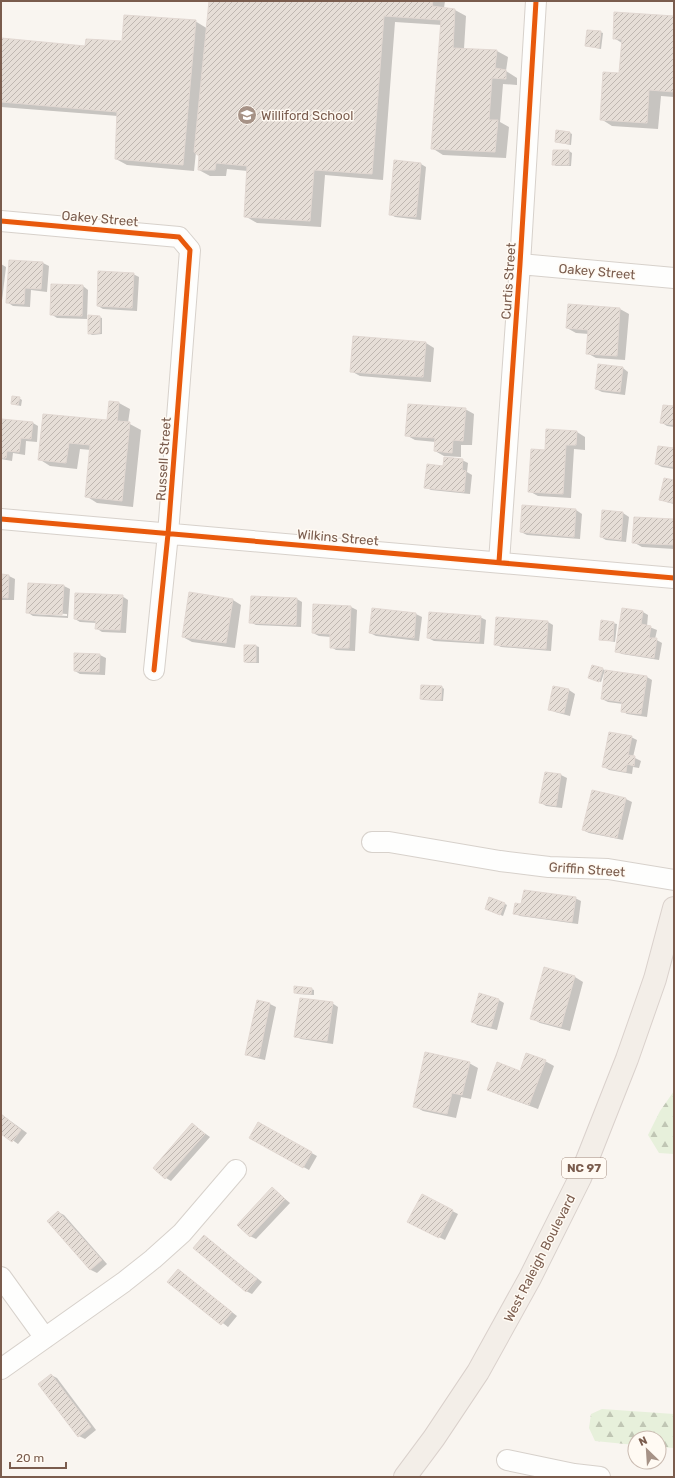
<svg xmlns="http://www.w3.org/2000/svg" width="675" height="1478" font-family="Rubik,sans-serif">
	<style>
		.forest { fill: url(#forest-firs) }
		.shadow { fill: #0003; fill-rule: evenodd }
		.building { fill: url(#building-hatch); stroke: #e2d8d2 }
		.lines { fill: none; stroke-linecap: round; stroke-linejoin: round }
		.minor-casing { stroke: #d7d1cb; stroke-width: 22 }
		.major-casing { stroke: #dad1cc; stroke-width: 24 }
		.minor { stroke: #fefefd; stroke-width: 20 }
		.major { stroke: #f3eee8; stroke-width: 22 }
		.cycleway-casing { stroke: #fffaf3; stroke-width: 8 }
		.cycleway { stroke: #e8590c; stroke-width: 5 }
		.labels { text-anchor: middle; stroke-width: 3; stroke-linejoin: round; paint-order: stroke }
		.shield { fill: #fffaf3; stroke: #a28b7f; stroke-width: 1 }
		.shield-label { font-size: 12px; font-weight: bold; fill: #7a5c4d }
		.poi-label { font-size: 13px; fill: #7a5c4d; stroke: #fffaf3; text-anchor: start }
		.street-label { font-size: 13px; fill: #7a5c4d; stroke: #fffaf3 }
	</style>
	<defs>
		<pattern id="forest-firs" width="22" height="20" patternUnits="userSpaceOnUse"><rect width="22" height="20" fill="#e7f0db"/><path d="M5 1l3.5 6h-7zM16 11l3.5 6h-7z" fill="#c0c6b4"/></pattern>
		<pattern id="building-hatch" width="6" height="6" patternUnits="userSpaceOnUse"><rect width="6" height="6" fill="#e6ded7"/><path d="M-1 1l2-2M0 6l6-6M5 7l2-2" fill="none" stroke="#bfb7b1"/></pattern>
	</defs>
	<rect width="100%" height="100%" fill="#f9f5f0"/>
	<!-- forest -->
	<path class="forest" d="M674 1091V1154L659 1153 648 1135 660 1111Z
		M602 1409 674 1414V1448L659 1447V1438H635V1445L595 1441 589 1428 591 1414Z"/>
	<!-- shadow -->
	<path class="shadow" d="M210 1H445L444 8 455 10 466 16 464 49 497 51 508 57 506 71 517 78V85L503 84 500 122 509 127 506 158 443 155 432 148 442 25 395 22 383 180 325 175 321 227 257 223 245 216 248 171 227 169 226 176H210L199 170 200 156 196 152 194 171 127 165 116 159 118 116 1 107V39L86 47 123 42 195 21 208 29Z
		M674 17V97L661 96 658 129 612 126 601 119 620 74 622 43 614 38Z
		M600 32 603 33 601 49 586 46Z
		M570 133 572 134 571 145 556 142Z
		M554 151H569L572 153 571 166H556L553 164Z
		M421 164 426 167 421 220 395 217 390 214Z
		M10 261 43 263 49 266 47 292 31 290 30 307 13 306 7 302Z
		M1 264 6 267 1 309Z
		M133 274 139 277 137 311 103 309 98 306Z
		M83 286 88 290 87 319 57 318 51 314Z
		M569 305 620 309 629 314 625 360 596 358 587 353 589 334 576 333 567 328Z
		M99 317 102 318V334L92 335 89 333Z
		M426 343 434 348 431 382 360 376 351 371Z
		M623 368 628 372 625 395 602 392 596 389Z
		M19 398 22 400 21 406 12 404Z
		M119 403 130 409 128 423 141 430 133 507 97 503 86 496 91 450 80 449 77 469 50 466 39 459 108 421Z
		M674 407V427L667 426 661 422Z
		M465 409 474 414 472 445H461V457L444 456 435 451 436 442 415 440 406 435Z
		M1 420 33 423 38 426 37 442 26 441 25 455 13 453 12 461 1 459Z
		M577 432 585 437V450L574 449 571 498 538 496 529 491 546 451Z
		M674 449V469L662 467 656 464Z
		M462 460 468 463 467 472 472 475 470 494 431 490 425 487 444 467Z
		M674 481V504L666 502 661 499Z
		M523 506 576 510 582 514 580 539 527 535 521 532Z
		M603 511 623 513 629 517 626 542 606 540 601 537Z
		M674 520V549L642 547 633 542Z
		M1 575 9 576 15 579 14 600H1Z
		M29 584 64 586 70 589 68 618 33 616 27 612ZM32 612 67 614V616L32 614Z
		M122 596 128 600 126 633 102 632 96 628 97 623 80 622 75 619Z
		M297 599 302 602 301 627 256 625 250 622Z
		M233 600 241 605 235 648 192 642 183 637Z
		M314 605 351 607 357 610 355 651 336 650 331 647V637L319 636 313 633Z
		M373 609 416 614 422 617 419 641 376 636 370 633Z
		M643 612 648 615 647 626 657 630 655 639 662 643 659 660 622 654 616 651Z
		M480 617 486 620 484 644 434 641 428 638Z
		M602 621 617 624 615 642 600 639Z
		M548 622 553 625 551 651 501 647 495 644Z
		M245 646H256L259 647V663H248L245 662Z
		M100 655 106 658 105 675 80 674 75 671Z
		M602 669 605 670 601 682 589 678Z
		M647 677 652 680 647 717 627 714 622 711 623 704 608 702 602 699Z
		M442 687 444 689 443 701 423 700 421 699Z
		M554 687 569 690 575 694 570 716 555 712 549 709Z
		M631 737 637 740 633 757 641 761 639 768 633 767 632 774 609 770 603 766Z
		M545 773 561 775 567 778 562 808 546 806 540 802Z
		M592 792 626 799 632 802 623 840 589 833 583 830Z
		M575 898 581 901 578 924 520 916 514 913 522 905Z
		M505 904 507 905 503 916 486 909Z
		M575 977 583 982 570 1031 540 1023 531 1018Z
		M311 989 314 990V995L297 994 295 992Z
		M499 1000 504 1003 497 1030 477 1025 472 1021Z
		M258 1002 270 1004 276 1007 265 1060 252 1057 247 1054Z
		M332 1003 338 1007 333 1044 301 1039 295 1036Z
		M545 1061 554 1066 538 1109 497 1094 488 1089 521 1072Z
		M469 1063 478 1068 471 1099 461 1097 456 1118 423 1111 414 1106Z
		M1 1114 27 1133 18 1144 1 1132Z
		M258 1123 317 1156 309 1170 250 1138Z
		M192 1124 210 1137 171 1181 166 1178Z
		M272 1188 290 1203 256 1239 250 1236Z
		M422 1195 458 1214 445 1240 414 1225Z
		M58 1212 64 1215 107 1264 97 1273 91 1270 48 1221Z
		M210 1240 262 1282 252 1294 246 1291Z
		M178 1270 237 1316 228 1327 169 1282Z
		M51 1375 57 1378 96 1430 85 1439 79 1436Z"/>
	<!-- building -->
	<path class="building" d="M209 1H433L432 6 455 9 453 48 497 50 495 68 506 70V79L492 78 489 120H498L495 152 431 149 441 20 384 16 372 174 314 170 310 221 244 217 247 166 216 163 215 170H198L199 156 194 152Z
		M614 12 674 16V92L649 90 647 123 600 120 603 72 619 73 622 39H613Z
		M124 15 196 20 183 165 115 159 117 112 1 102V38L85 46 86 39 122 41Z
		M587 30 601 31 599 48 585 46Z
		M556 130 570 132 569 144 555 142Z
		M553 150H569V165H552Z
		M394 160 421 163 416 217 389 215Z
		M9 260 43 262 41 289 25 288 24 304 6 303Z
		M98 271 134 273 132 308 97 306Z
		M51 284 83 285 82 316 50 315Z
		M568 304 620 308 617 356 586 354 588 330 566 328Z
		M88 315 100 316V333L88 334Z
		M353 336 426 342 423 377 350 372Z
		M598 364 623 367 620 392 595 389Z
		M12 396 20 397 18 405 11 404Z
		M109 401 119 402 117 421 130 422 122 501 85 497 90 445 69 443 66 463 38 460 43 414 107 420Z
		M408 404 466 408 463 441 453 440 452 453 434 451 435 438 405 436Z
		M663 405 674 406V425L660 423Z
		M1 419 33 422 31 439 21 438 19 452 7 451 6 458H1Z
		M546 429 577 431 576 445H566L563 494 528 492 531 449 545 450Z
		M658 446 674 448V467L655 464Z
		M444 457 463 459 462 470 466 471 464 492 424 488 427 464 443 466Z
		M664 478 674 480V503L659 500Z
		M522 505 576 509 574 537 520 532Z
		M602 510 623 512 621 540 600 537Z
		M634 517 674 519V545L632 543Z
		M1 574 9 575 8 598 1 597Z
		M28 583 64 585 62 615 26 613Z
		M189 592 233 599 226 643 182 637Z
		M75 593 123 595 120 630 95 629 96 621 74 619Z
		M251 596 297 598 296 625 249 623Z
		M313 604 351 606 349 648H330V634L312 633Z
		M372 608 416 613 414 638 369 633Z
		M622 608 643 611 641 624 651 626 649 638H657L654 658 615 652Z
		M429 612 481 616 479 642 427 638Z
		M496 617 548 621 546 649 494 645Z
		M601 620 614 622 613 641 599 640Z
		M244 645H256V662H244Z
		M74 653 100 654 99 672 74 671Z
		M592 665 603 668 599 682 588 678Z
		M605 670 647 676 641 714 621 712 622 702 601 699Z
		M421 685 442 686 441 700 420 699Z
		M553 686 569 689 564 713 548 710Z
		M609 732 632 736 628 755 635 756 634 766 627 764 626 772 602 767Z
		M545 772 561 774 556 806 539 803Z
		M592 790 626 798 617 838 582 830Z
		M524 890 576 897 572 922 513 914 515 903 521 904Z
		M489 897 505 903 500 915 485 909Z
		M544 967 575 976 561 1027 530 1019Z
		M294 986 312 988 311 994 294 993Z
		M479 993 499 999 491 1027 471 1022Z
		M300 998 333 1002 327 1041 294 1037Z
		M257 1000 270 1003 259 1057 245 1055Z
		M425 1052 470 1062 462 1095 452 1093 447 1114 413 1107Z
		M526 1053 546 1060 529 1105 487 1090 497 1062 520 1071Z
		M1 1114 21 1130 12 1142 1 1134Z
		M258 1122 312 1152 303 1168 249 1138Z
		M192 1123 205 1134 165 1179 153 1168Z
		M272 1187 285 1199 250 1237 237 1225Z
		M422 1194 453 1210 439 1238 407 1222Z
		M58 1211 102 1260 90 1270 47 1221Z
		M204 1235 257 1279 246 1292 193 1248Z
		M178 1269 232 1312 221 1325 167 1282Z
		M51 1374 91 1427 78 1437 38 1384Z"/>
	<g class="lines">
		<!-- minor casing -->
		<g class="minor-casing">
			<path id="minor" d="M1 221 179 237 190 250 168 534 154 670
				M520 264 674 278
				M1 519 674 578
				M499 562 520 264 536 1
				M372 842H389L500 861 549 867 608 869 674 880
				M1 1277 45 1338
				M1 1369 124 1282 153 1259 182 1233 236 1170
				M507 1460 574 1474 600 1477"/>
		</g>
		<!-- major casing -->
		<g class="major-casing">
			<path id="major" d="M405 1477 434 1438 478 1372 530 1278 580 1178 627 1059 655 979 674 908"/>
		</g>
		<!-- minor -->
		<use href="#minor" class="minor"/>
		<!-- major -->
		<use href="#major" class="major"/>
		<!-- cycleway casing -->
		<g class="cycleway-casing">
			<path id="cycleway" d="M1 221 179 237 190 250 168 534 154 670
				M1 519 674 578
				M499 562 520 264 536 1"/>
		</g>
		<!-- cycleway -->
		<use href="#cycleway" class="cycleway"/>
	</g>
	<!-- icons -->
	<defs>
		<g id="school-disc" transform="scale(1)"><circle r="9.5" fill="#a69286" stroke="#fffaf3"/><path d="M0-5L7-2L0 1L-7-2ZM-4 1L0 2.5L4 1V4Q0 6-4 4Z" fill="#fff"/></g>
	</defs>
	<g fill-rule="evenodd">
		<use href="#school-disc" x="247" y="115"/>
	</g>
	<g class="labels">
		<!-- shield labels -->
		<rect class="shield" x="562" y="1158" width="44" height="20" rx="3"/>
		<g class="shield-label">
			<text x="584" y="1172">NC 97</text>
		</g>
		<!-- poi labels -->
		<g class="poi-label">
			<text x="261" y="120">Williford School</text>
		</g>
		<!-- street labels -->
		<g class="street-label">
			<text transform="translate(100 218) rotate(5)" y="5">Oakey Street</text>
			<text transform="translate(597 271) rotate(5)" y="5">Oakey Street</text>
			<text transform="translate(508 281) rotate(-86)" y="5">Curtis Street</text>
			<text transform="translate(163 459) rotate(-86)" y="5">Russell Street</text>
			<text transform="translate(338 537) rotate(5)" y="5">Wilkins Street</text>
			<text transform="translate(587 869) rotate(4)" y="5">Griffin Street</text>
			<text transform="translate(539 1258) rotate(-63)" y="5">West Raleigh Boulevard</text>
		</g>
	</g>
	<!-- border -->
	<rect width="675" height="1478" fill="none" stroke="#7a5c4d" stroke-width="4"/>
	<!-- north arrow -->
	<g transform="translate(647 1450) rotate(335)"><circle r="19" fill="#fffaf3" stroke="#cabbb1"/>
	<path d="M0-3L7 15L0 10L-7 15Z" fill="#a69286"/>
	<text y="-6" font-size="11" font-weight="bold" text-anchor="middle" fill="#7a5c4d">N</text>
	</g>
	<!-- scale -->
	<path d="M10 1462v6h56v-6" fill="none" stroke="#7a5c4d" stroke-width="2"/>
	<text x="16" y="1462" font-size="12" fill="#7a5c4d" stroke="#fffaf3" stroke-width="3" paint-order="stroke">20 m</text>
</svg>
